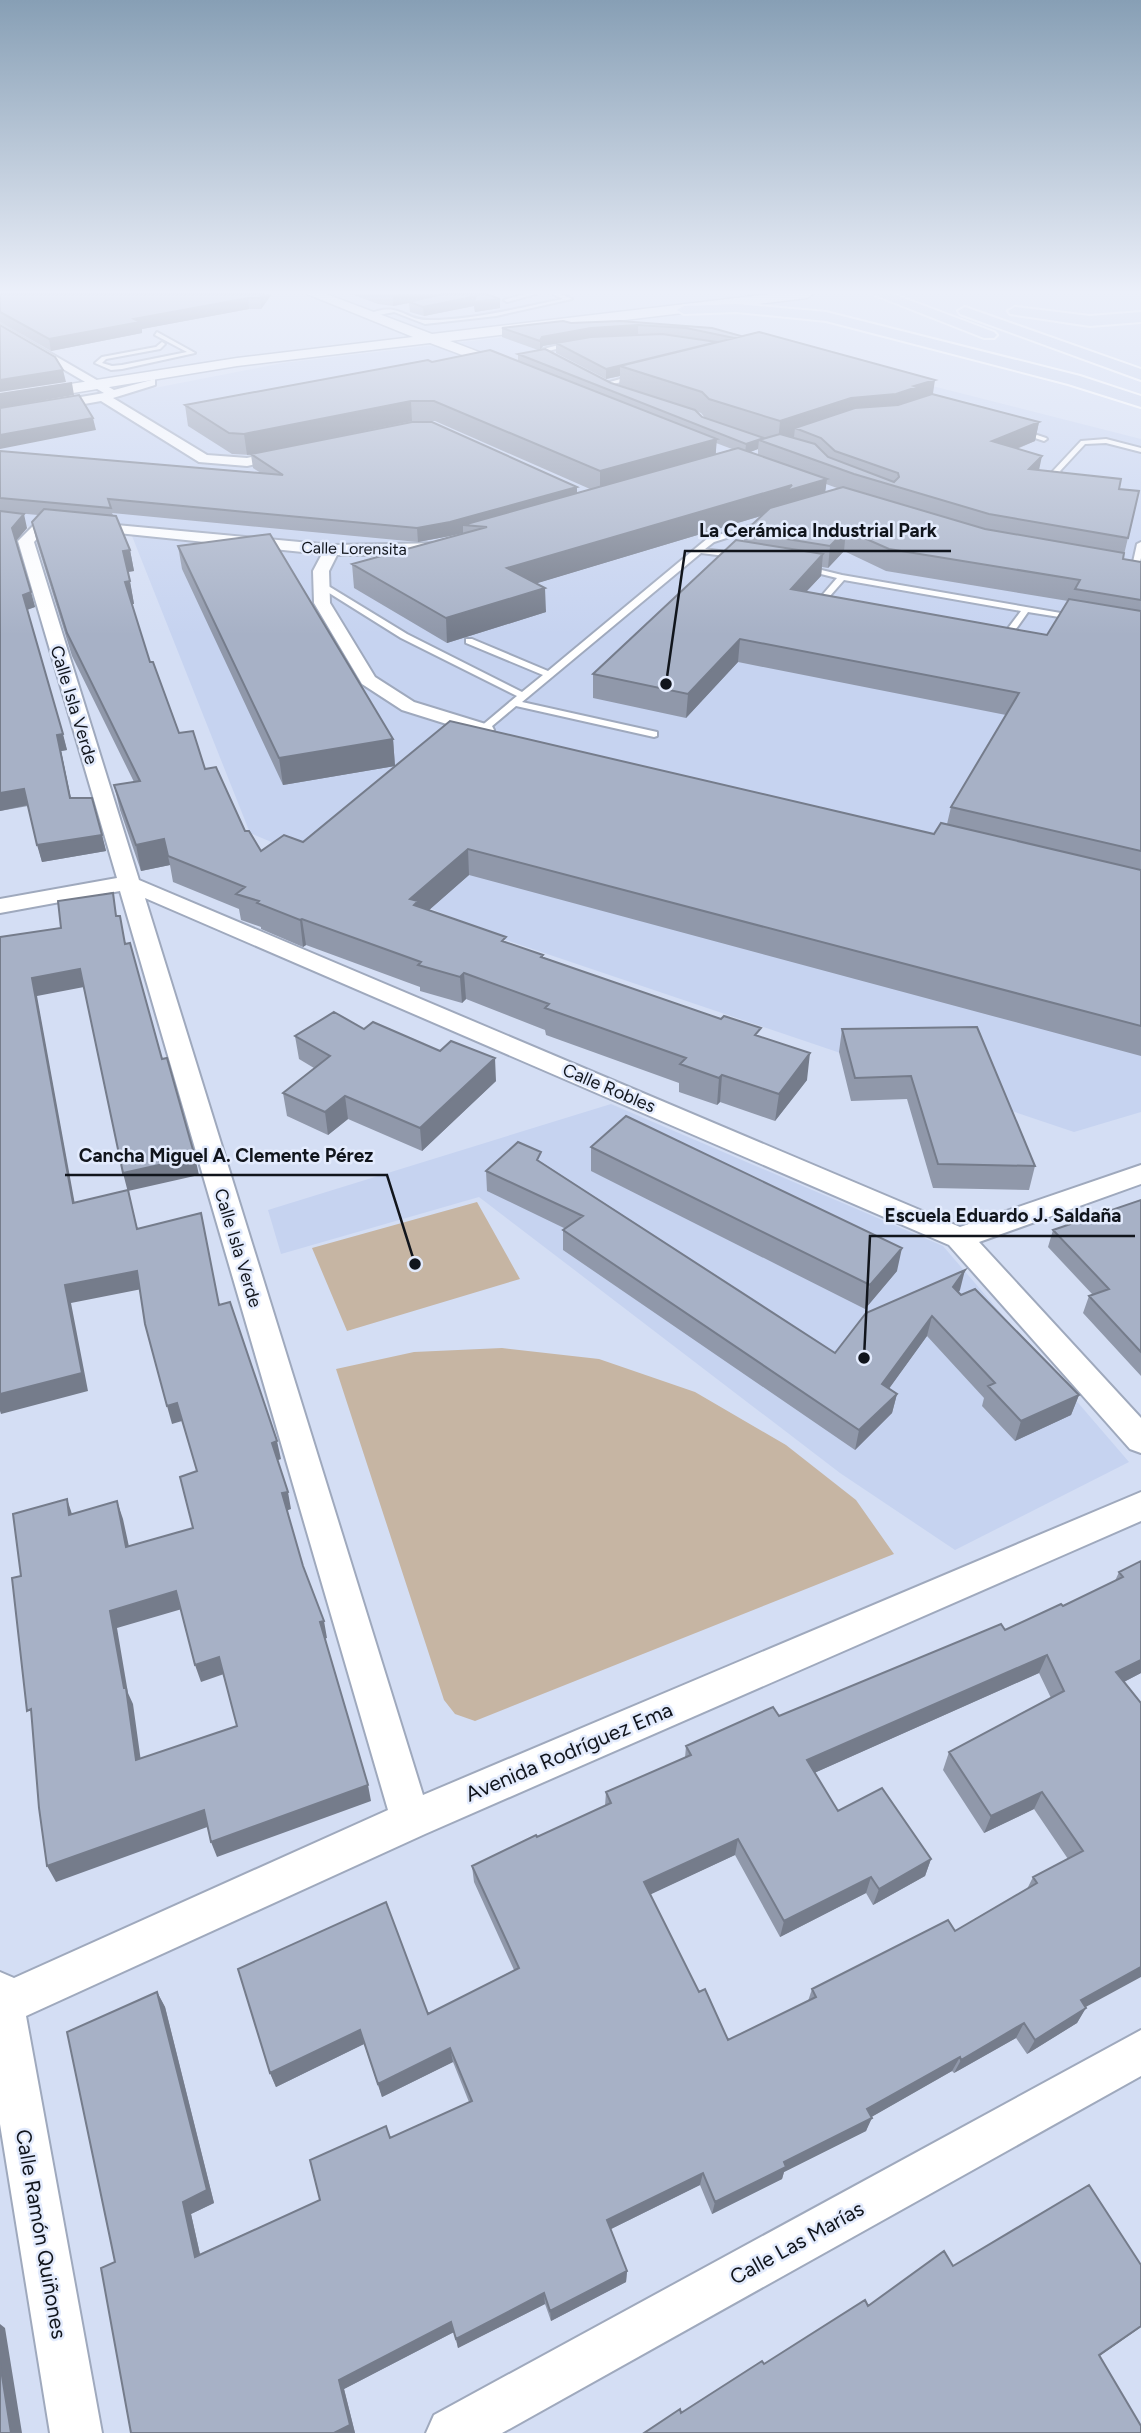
<svg xmlns="http://www.w3.org/2000/svg" width="1141" height="2433" font-family="Figtree,sans-serif">
	<style>
		.built { fill: #c6d3f0 }
		.green { fill: #c6b5a3 }
		.lines { fill: none; stroke-linecap: round; stroke-linejoin: round }
		.service-casing { stroke: #9fa9bd; stroke-width: 4 }
		.minor-casing { stroke: #9fa9bd; stroke-width: 4 }
		.tertiary-casing { stroke: #9fa9bd; stroke-width: 3 }
		.motorway-casing { stroke: #fff; stroke-width: 4 }
		.service { fill: #fff; fill-rule: evenodd }
		.minor { fill: #fff; fill-rule: evenodd }
		.tertiary { fill: #fff; fill-rule: evenodd }
		.motorway { fill: #ccd7ee; fill-rule: evenodd }
		.wall { fill: #9098aa; fill-rule: evenodd }
		.shaded-wall { fill: #757c8b }
		.building { fill: #a7b1c6; stroke: #757c8b; stroke-width: 2; fill-rule: evenodd }
		.labels { text-anchor: middle; stroke-width: 5; stroke-linejoin: round; paint-order: stroke }
		.far-street-label { font-size: 16px; fill: #11151c; stroke: #e3ebfd }
		.street-label { font-size: 18px; fill: #11151c; stroke: #e3ebfd }
		.near-street-label { font-size: 21px; fill: #11151c; stroke: #e3ebfd }
		.leader { fill: none; stroke: #11151c; stroke-width: 2.5 }
		.callout-dot { fill: #11151c; stroke: #e3ebfd; stroke-width: 2.5 }
		.callout-label { font-size: 19px; text-anchor: middle; font-weight: bold; fill: #11151c; stroke: #e3ebfd; stroke-width: 5; stroke-linejoin: round; paint-order: stroke }
	</style>
	<rect width="100%" height="100%" fill="#d4def4"/>
	<!-- built -->
	<path class="built" d="M549 332 739 337 1141 439V1112L1074 1132 506 940 250 833 132 536 0 524V418L283 363Z
		M611 1104 943 1246 1129 1462 955 1550 840 1473 479 1197 281 1254 268 1210Z"/>
	<!-- green -->
	<path class="green" d="M477 1202 520 1279 347 1331 312 1248Z
		M502 1348 599 1359 695 1392 786 1445 856 1500 894 1554 475 1721 455 1714 444 1700 336 1369 414 1352Z"/>
	<g class="lines">
		<!-- service casing -->
		<g class="service-casing">
			<path id="service" d="M525 294H536L507 302 504 300Z
				M553 294H561L572 299 496 316 425 324 394 312 369 317 366 315C400 300 403 320 428 320 473 320 519 308 563 299Z
				M157 332 195 353 122 369 111 370 95 363 102 357 156 347 162 342 165 344 160 349 106 359 102 363 112 366 122 365 187 352 155 335Z
				M575 341 577 344 548 351 558 358V360L542 353 543 349Z
				M638 374 640 377 606 386 603 384Z
				M1019 429 1046 438 1047 439 1044 441 1017 432Z
				M1106 439 1141 448V452L1106 443 1085 444 1060 471 1063 475 1074 478V480L1059 477 1053 471 1081 441Z
				M760 523 767 525 714 542 705 549 739 554H742V558L701 553 522 702 657 732V736L654 737 516 706 485 732H479V728L517 696 401 638 318 586 325 584 407 634 522 692 543 675 466 643V639H472L548 671 708 538Z
				M1141 542V558L1138 569 1131 571 1137 544Z
				M801 565 842 575 1078 616 1082 618 1078 620 1028 612 1011 636 992 634V630L1006 631 1021 611 844 580 822 605V609L812 607 837 578 801 569Z"/>
		</g>
		<!-- minor casing -->
		<g class="minor-casing">
			<path id="minor" d="M0 324 114 390 155 379V385L113 398 207 455 247 458 288 449 295 453 293 456 247 466 199 462 101 401 0 419V411L104 393 0 332Z
				M45 518 52 522 34 542 139 880 960 1227 1141 1165V1184L979 1242 1141 1418V1453L1130 1449 949 1245 145 898 423 1795 1141 1492V1521L425 1834 26 2016 102 2433H50L0 2124V1972L14 1978 388 1810 120 891 0 913V899L117 878 18 541 40 519Z
				M84 522 332 545 445 543 448 546 445 549 418 555H337L329 571 330 603 375 677 414 702 492 726 494 730 485 736 402 710 362 684 314 603 313 571 322 554 79 529 77 526 79 523Z
				M1141 2030V2076L502 2433H426L434 2415Z"/>
		</g>
		<!-- tertiary casing -->
		<g class="tertiary-casing">
			<path id="tertiary" d="M307 294H326L432 334 771 294H813L807 298 450 341 521 368 523 371 516 375 430 343 237 366 0 405V395L237 358 413 337Z"/>
		</g>
		<!-- motorway casing -->
		<g class="motorway-casing">
			<path id="motorway" d="M872 294H893L994 332 997 335 994 338H984Z
				M736 304 826 312 1080 376 1141 396V407L1068 384 826 321 736 312 684 314 677 310 684 306Z
				M965 307 1141 369V380L960 314 958 311Z
				M1015 307 1090 316 1141 312V322L1090 326 1010 314 1008 311Z"/>
		</g>
		<!-- service -->
		<use href="#service" class="service"/>
		<!-- minor -->
		<use href="#minor" class="minor"/>
		<!-- tertiary -->
		<use href="#tertiary" class="tertiary"/>
		<!-- motorway -->
		<use href="#motorway" class="motorway"/>
	</g>
	<!-- wall -->
	<path class="wall" d="M0 294H272L261 309H249L142 329V333L51 351 0 322Z
		M351 294H487L500 308 475 312 474 306 424 316 410 312 409 303 393 306 378 304Z
		M571 323 712 328 933 394 1039 422 1035 441 1017 449 1039 470 1119 489 1139 491 1123 559 1141 562V1056L469 875 429 910 506 942 543 955V957L760 1037 807 1080 775 1121 720 1102 717 1105 679 1092V1083L546 1035 545 1030 466 999 462 1003 420 991V987L306 945 303 947 261 929V927L241 920 239 909 173 882 170 865 141 871 120 810 114 785 134 782 72 656 37 543 32 522 38 515 5 512 27 528 16 541 35 607 27 610 67 750 61 751 71 798 102 835 106 851 42 862 28 806 0 811V451L261 473 253 468 251 455 232 454 188 426 185 405 432 362 518 361V354L538 350 502 337V328ZM556 344V353L606 379 620 376 619 385 655 397 611 383 541 349 543 346ZM696 411 701 413 706 419 702 417ZM412 421H435L590 489 577 493ZM716 443 732 449 716 454ZM758 449V455L750 452ZM826 484 837 488 825 492ZM112 513 418 542 450 536 463 533 352 564 354 588 447 643 546 612 537 583 761 516 744 532V541L593 674V698L686 718 738 662 1006 715 951 807 947 824 934 834 303 842 261 851 245 831 205 769 179 733 150 662 132 604H134L128 572 134 571 130 550ZM844 551 886 571 1068 601 1047 635 806 592 821 576 822 567 828 568Z
		M178 546 393 739 395 766 283 785 182 569Z
		M977 1027 1035 1166 1029 1190 933 1188 907 1099 851 1101 839 1052 842 1029Z
		M364 1029 496 1081 422 1151 348 1119 328 1135 287 1116 283 1093 314 1068 299 1059 295 1036Z
		M591 1147 897 1271 865 1309 591 1171Z
		M541 1162 835 1353 960 1290 959 1292 1079 1395 1071 1415 1015 1441 982 1406 984 1398 927 1336 889 1388 897 1394 892 1413 855 1450 563 1250V1230L566 1229 487 1191 486 1171Z
		M1141 1200V1376L1083 1313 1089 1296 1093 1295 1048 1247 1053 1230Z
		M1141 1561V1673L1124 1682 1086 2007 1077 2023 1027 2054 1016 2038 954 2073 952 2071 871 2117 866 2131 784 2172 782 2179 712 2214 700 2185 611 2229 627 2271 626 2282 551 2321 545 2304 458 2348 454 2332 344 2389 355 2433H131L115 2262 157 1992 165 2007 214 2203 191 2214 200 2254 320 2200 390 2138 469 2102 453 2062 382 2097 364 2044 276 2087 270 2073 428 2014 514 1970 474 1882 472 1866 605 1806 606 1792 685 1758 686 1746 779 1716 1005 1630 1063 1606 1115 1581 1119 1572ZM1039 1673 1051 1698 949 1752 943 1770 984 1833 1034 1809 1068 1859 1033 1877 1027 1889 955 1931 812 1989 808 2001 728 2040 699 1992 650 1894 735 1855 780 1937 866 1893 873 1905 925 1876 931 1859 838 1811 814 1773Z"/>
	<!-- shaded-wall -->
	<path class="shaded-wall" d="M263 294H272L261 309 260 298Z
		M398 294H455L409 302V303L393 306V295Z
		M476 296 500 299V308L475 312 474 306 424 316 423 307Z
		M248 298 249 309 142 329V333L51 351 49 339 134 319Z
		M638 325V334L591 337 543 346 540 350V341L542 337 591 328Z
		M717 342 620 366V376L606 379V369Z
		M63 370 66 382 0 392V380Z
		M935 380 932 400 795 428 794 437 778 442 780 421 851 398 914 386Z
		M72 383 74 395 0 408V395Z
		M411 401 412 421 247 455 244 434Z
		M93 418 96 430 0 449V435Z
		M1039 422 1035 441 988 460 992 441Z
		M717 439 715 461 600 493V471Z
		M759 440 758 449 745 454 746 444Z
		M1042 456 1038 475 1029 469Z
		M827 479 824 501 784 509 508 592 507 568 792 485Z
		M577 487V500L463 525V533L450 536 418 542 417 528Z
		M24 514 27 528 15 542 12 528Z
		M846 530 844 551 828 568 830 546Z
		M130 550 134 571 127 572 123 551Z
		M823 554 821 576 788 611 791 589Z
		M130 581 134 604H130L125 582Z
		M545 588 546 612 447 643 446 618Z
		M31 592 35 607 26 610 23 595Z
		M740 639 738 662 686 718 688 694Z
		M63 734 67 750 61 751 74 815 57 735Z
		M393 739 395 766 283 785 279 758Z
		M24 789 28 805 0 811V793Z
		M102 835 106 851 42 862 37 845Z
		M164 839 170 865 141 871 136 845Z
		M468 849 469 875 420 918 410 899Z
		M302 919 306 945 303 947 300 920Z
		M80 969 84 987 37 996 78 1221 73 1203 32 978Z
		M464 973 466 999 462 1003 460 977Z
		M810 1053 807 1080 775 1121 779 1094Z
		M495 1058 496 1081 422 1151 420 1128Z
		M722 1075 720 1102 717 1105 719 1078Z
		M345 1096 348 1119 328 1135 325 1112Z
		M195 1157 199 1175 128 1191 142 1247 123 1173Z
		M902 1248 897 1271 865 1309 870 1285Z
		M965 1270 960 1290 948 1307 953 1287Z
		M137 1271 142 1289 71 1303 88 1391 1 1414 0 1411V1394L65 1285Z
		M932 1316 927 1336 878 1404 882 1384Z
		M897 1394 892 1413 855 1450 859 1430Z
		M1079 1395 1071 1415 1015 1441 1021 1421Z
		M177 1403 182 1421 172 1424 167 1406Z
		M277 1441 281 1459 276 1461 272 1443Z
		M288 1492 291 1509 286 1511 282 1493Z
		M67 1499 73 1517 69 1515Z
		M117 1501 123 1519 133 1565 126 1547Z
		M176 1591 182 1609 117 1628 128 1693 133 1704 143 1776 136 1760 110 1611Z
		M324 1621 327 1638 324 1639 320 1622Z
		M1047 1655 1039 1673 803 1778 807 1760Z
		M219 1657 224 1674 201 1682 195 1665Z
		M1141 1660V1673L1108 1690 1116 1672Z
		M368 1785 371 1801 217 1857 211 1842Z
		M1042 1792 1034 1809 984 1833 991 1816Z
		M204 1810 210 1826 56 1882 47 1866Z
		M738 1839 735 1855 643 1898 644 1882Z
		M931 1859 925 1876 873 1905 879 1889Z
		M871 1877 866 1893 780 1937 784 1921Z
		M1141 1967V1977L1071 2015 1081 2000Z
		M157 1992 165 2007 214 2203 191 2214 203 2268 195 2257 183 2202Z
		M1086 2008 1077 2023 1027 2054 1035 2040Z
		M1024 2023 1016 2038 954 2073 961 2060Z
		M360 2030 364 2044 276 2087 270 2073Z
		M450 2048 453 2062 382 2097 378 2084Z
		M960 2057 952 2071 861 2123 867 2109Z
		M872 2118 866 2131 784 2172 782 2179 712 2214 715 2202 784 2162Z
		M703 2173 700 2185 607 2231V2220Z
		M627 2271 626 2282 551 2321 550 2311Z
		M544 2293 545 2304 458 2348 456 2339Z
		M451 2322 454 2332 344 2389 355 2433H334L339 2380Z
		M0 2324 5 2328 22 2433H11L0 2363Z
		M1141 2326V2327L1087 2365 1099 2355Z"/>
	<!-- building -->
	<path class="building" d="M0 294H263L260 298H248L134 319 140 322 49 339 0 312Z
		M442 294H487L500 299 474 302 476 296 423 307 409 302Z
		M563 321 571 323 620 321 712 328 741 336 734 338 686 328 638 325 591 328 542 337 540 341 502 328Z
		M0 325 55 357 63 370 0 380Z
		M759 332 935 380 914 386 917 387 896 394 851 398 780 421 709 399 702 392 620 366Z
		M662 334 717 342 606 369 556 343 591 337Z
		M545 349 611 383 695 410 702 417 764 438 746 444 518 354Z
		M490 350 717 439 600 471 434 401H411L244 434 229 433 185 405 428 360 432 362Z
		M72 383 0 395V394Z
		M932 394 1039 422 992 441 1042 456 1029 469 1121 479 1119 489 1139 491 1128 538 989 514 854 474 759 440 780 434 815 444 828 457 894 482 899 477 898 473 835 451 821 438 795 428 855 408 898 405Z
		M79 395 93 418 0 435V408Z
		M412 422H432L577 487 450 522 417 528 108 499 111 508 0 498V451L283 475 251 454Z
		M738 448 827 479 786 491 792 485 507 568 545 588 446 618 352 564 487 527 463 525Z
		M843 487 985 529 1124 553 1123 559 1141 562V600L1075 589 1080 580 889 549 846 530 830 546 744 532 770 508Z
		M44 509 116 516 130 550 123 551 130 581 125 582 150 662H153L179 733 193 731 205 769 216 767 245 831H249L261 851 284 835 303 842 450 721 934 834 941 823 1141 870V1026L468 849 410 899 418 901 414 905 506 937 502 941 543 955 541 957 721 1019 724 1016 761 1028 755 1035 810 1053 779 1094 722 1075 719 1078 680 1064 686 1058 545 1008 549 1004 464 973 460 977 418 965 421 962 302 919 300 920 257 903 259 901 236 894 245 887 168 856 164 839 136 845 114 785 140 781 67 633 32 522Z
		M0 511 24 514 12 528 31 592 23 595 63 734 57 735 70 798H92L102 835 37 845 24 789 0 793Z
		M270 534 393 739 279 758 178 546Z
		M736 540 823 554 791 589 1047 635 1069 599 1141 611V851L951 807 1019 693 740 639 688 694 593 674Z
		M113 893 116 916H120L125 944 130 943 162 1059 167 1058 195 1157 123 1173 80 969 32 978 73 1203 128 1190 137 1229 201 1213 219 1305 230 1302 277 1441 272 1443 288 1492 282 1493 303 1566 324 1621 320 1622 368 1785 211 1842 204 1810 47 1866 39 1808 31 1709 27 1711 12 1578 21 1576 13 1514 67 1499 69 1515 117 1501 126 1547 193 1528 180 1477 197 1471 177 1403 167 1406 145 1324 137 1271 65 1285 82 1373 0 1394V937L61 928 58 901ZM176 1591 195 1665 219 1657 237 1726 136 1760 126 1688H124L110 1611Z
		M334 1012 364 1029 373 1022 440 1051 451 1041 495 1058 420 1128 345 1096 325 1112 283 1093 330 1056 295 1036Z
		M977 1027 1035 1166 938 1164 911 1076 855 1078 842 1029Z
		M626 1116 902 1248 870 1285 591 1147Z
		M518 1142 541 1152 537 1160 835 1353 866 1313 965 1270 953 1287 961 1295 975 1289 1079 1395 1021 1421 988 1386 995 1383 932 1316 882 1384 897 1394 859 1430 563 1230 583 1216 486 1171Z
		M1141 1200V1352L1089 1296 1109 1289 1053 1230Z
		M1141 1561V1660L1116 1672 1141 1703V1967L1081 2000 1086 2008 1035 2040 1024 2023 961 2060 960 2057 867 2109 872 2118 784 2162 786 2167 715 2202 703 2173 607 2220 627 2271 550 2311 544 2293 456 2339 451 2322 339 2380 350 2425 334 2433H131L101 2268 115 2262 67 2032 157 1992 207 2190 183 2202 195 2257 320 2200 310 2160 386 2126 390 2138 472 2101 450 2048 378 2084 360 2030 270 2073 238 1969 386 1902 428 2014 519 1968 472 1866 536 1835 537 1837 611 1803 606 1792 691 1755 686 1746 773 1707 779 1716 1001 1624 1005 1630 1061 1604 1063 1606 1123 1577 1119 1572ZM1047 1655 1064 1691 949 1752 991 1816 1042 1792 1083 1851 1033 1877 1037 1883 955 1931 948 1920 812 1989 816 1997 728 2040 705 1989 699 1992 644 1882 738 1839 784 1921 871 1877 879 1889 931 1859 882 1788 838 1811 807 1760Z
		M1089 2185 1141 2265V2326L1099 2355 1141 2426V2433H644L680 2409 681 2413 762 2361 764 2364 865 2300 868 2306 944 2251 953 2266Z
		M0 2363 11 2433H0Z"/>
	<!-- sky -->
	<linearGradient id="sky" x2="0" y2="1"><stop stop-color="#879fb5"/><stop offset="0.46" stop-color="#ecf0fa"/><stop offset="1" stop-color="#ecf0fa" stop-opacity="0"/></linearGradient>
	<rect width="1141" height="635" fill="url(#sky)"/>
	<g class="labels">
		<!-- far-street labels -->
		<g class="far-street-label">
			<text transform="translate(354 548) rotate(1)" y="6">Calle Lorensita</text>
		</g>
		<!-- street labels -->
		<g class="street-label">
			<text transform="translate(74 705) rotate(73)" y="6">Calle Isla Verde</text>
			<text transform="translate(609 1088) rotate(23)" y="6">Calle Robles</text>
			<text transform="translate(238 1248) rotate(73)" y="6">Calle Isla Verde</text>
		</g>
		<!-- near-street labels -->
		<g class="near-street-label">
			<text transform="translate(569 1752) rotate(-23)" y="7">Avenida Rodríguez Ema</text>
			<text transform="translate(41 2234) rotate(80)" y="7">Calle Ramón Quiñones</text>
			<text transform="translate(797 2243) rotate(-29)" y="7">Calle Las Marías</text>
		</g>
	</g>
	<!-- callouts -->
	<path class="leader" d="M666 684L685 551H951M415 1264L387 1175H65M864 1358L870 1236H1135"/>
	<g class="callout-dot">
		<circle cx="666" cy="684" r="7"/>
		<circle cx="415" cy="1264" r="7"/>
		<circle cx="864" cy="1358" r="7"/>
	</g>
	<g class="callout-label">
		<text x="818" y="537">La Cerámica Industrial Park</text>
		<text x="226" y="1162">Cancha Miguel A. Clemente Pérez</text>
		<text x="1003" y="1222">Escuela Eduardo J. Saldaña</text>
	</g>
</svg>
